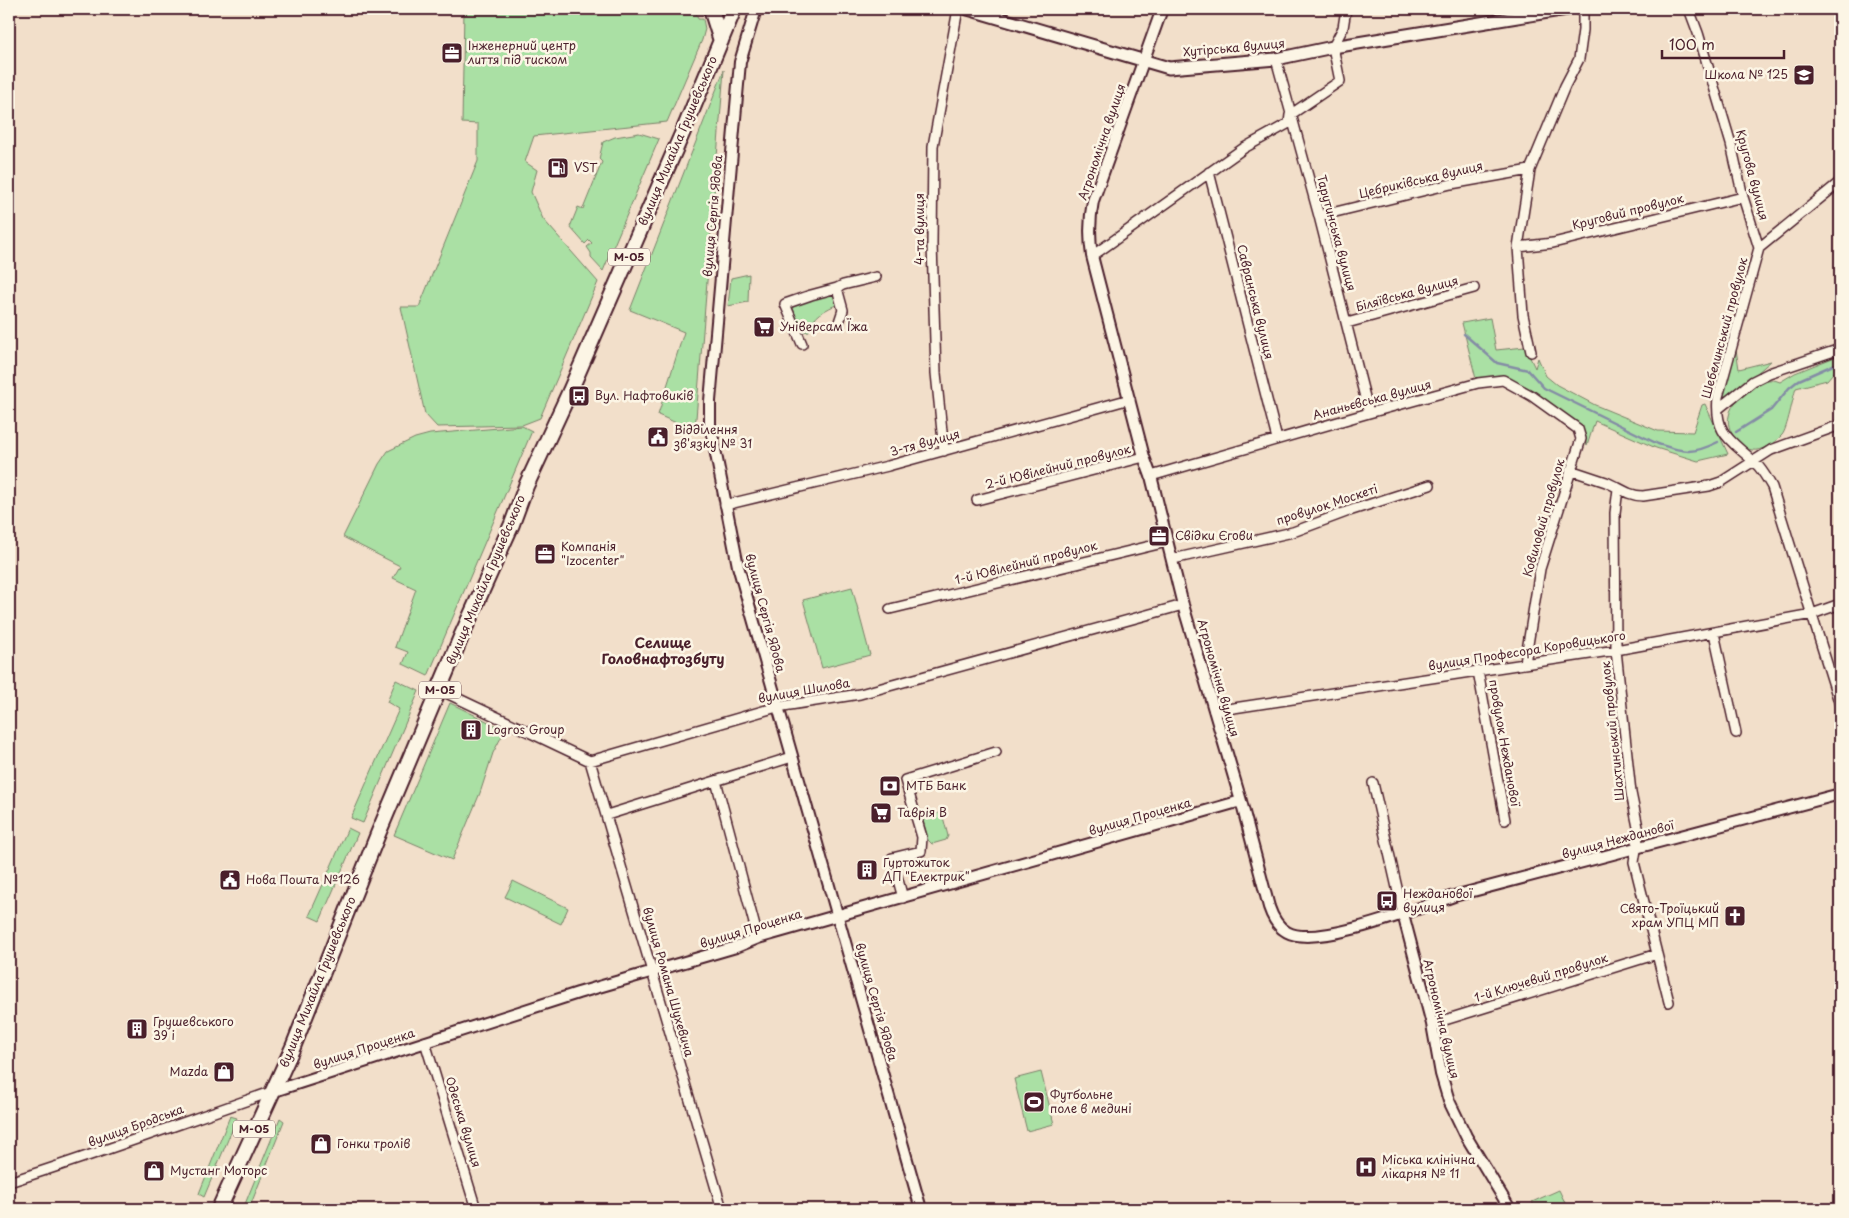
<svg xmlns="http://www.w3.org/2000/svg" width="1849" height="1218" font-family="'Playpen Sans',sans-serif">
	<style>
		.green { fill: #aae0a4; stroke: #7a8068 }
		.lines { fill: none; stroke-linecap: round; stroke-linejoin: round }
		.stream { stroke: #848ca5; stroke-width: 2.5 }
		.minor-casing { stroke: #4a1f2b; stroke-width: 12 }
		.tertiary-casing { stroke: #4a1f2b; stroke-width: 14 }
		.secondary-casing { stroke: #4a1f2b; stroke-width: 15 }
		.primary-casing { stroke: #4a1f2b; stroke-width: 18 }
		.minor { stroke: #fcf5e5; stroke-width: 9 }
		.tertiary { stroke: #fcf5e5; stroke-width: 10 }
		.secondary { stroke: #fcf5e5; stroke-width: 11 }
		.primary { stroke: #fcf5e5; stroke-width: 14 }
		.labels { text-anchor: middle; stroke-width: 5; stroke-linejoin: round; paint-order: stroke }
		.shield { fill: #fcf5e5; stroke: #7f5f63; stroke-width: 1 }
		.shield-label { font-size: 11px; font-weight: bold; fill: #4a1f2b }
		.poi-label { font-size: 12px; fill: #4a1f2b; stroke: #fcf5e5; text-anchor: start }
		.street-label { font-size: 12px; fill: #4a1f2b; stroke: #fcf5e5 }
		.neighbourhood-label { font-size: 14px; font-weight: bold; fill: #4a1f2b; stroke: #fcf5e5 }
	</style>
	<rect width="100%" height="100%" fill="#f2dfca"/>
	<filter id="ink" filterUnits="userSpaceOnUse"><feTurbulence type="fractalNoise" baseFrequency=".02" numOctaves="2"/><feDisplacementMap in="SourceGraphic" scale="10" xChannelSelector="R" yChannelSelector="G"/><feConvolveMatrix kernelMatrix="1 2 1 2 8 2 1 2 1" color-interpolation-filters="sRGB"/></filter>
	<g filter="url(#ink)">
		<!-- green -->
		<path class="green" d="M464 9H695L698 19H703L705 29 702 40 667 122 534 136 525 162 537 170 531 192 543 219 598 282 540 418 522 425 437 427 425 414 401 307H419L478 161V124L462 123Z
			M724 70 695 431 658 415 684 332 630 310Z
			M639 133 659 139 603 271 591 258V253L587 247 592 243 589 240 585 244 570 227 578 207 583 209 602 162 599 159 603 142 615 137Z
			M749 274 748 302 728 306 731 278Z
			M834 289 840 303C825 310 813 315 809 331L801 332 791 302Z
			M1490 318 1496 350 1525 347 1535 368 1538 358 1546 376 1557 385 1595 405 1658 431 1693 432 1702 405 1705 404 1728 454 1698 461 1656 448 1595 421 1587 446 1580 425 1535 394 1504 376 1476 379 1462 323Z
			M1736 349 1739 369 1771 361 1728 398 1722 397Z
			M1840 355V371L1833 373 1827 380 1796 388C1793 397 1787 430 1782 435 1776 442 1761 452 1752 450 1739 448 1725 429 1729 416 1731 404 1741 396 1750 389 1759 381 1769 377 1780 382L1795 373Z
			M522 426 532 431 428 676 403 664 408 652 395 647 416 589 393 578 400 566 343 537 379 464 388 451 415 438 430 434Z
			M852 587 870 655 822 668 803 600Z
			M396 680 419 691 363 823 351 818 399 709 387 702Z
			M450 703 505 730 493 753 480 793 452 860 394 835Z
			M939 813 943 817 948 836 946 840 932 844 928 840 923 821 925 818Z
			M348 828 358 833 320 921 309 916Z
			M513 881 568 908 561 924 505 897Z
			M1041 1072 1054 1124 1027 1131 1014 1079Z
			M230 1116 237 1118 204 1197 199 1194 200 1191Z
			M280 1118 284 1121 249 1209H243Z
			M1559 1190 1568 1209H1536L1532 1202Z"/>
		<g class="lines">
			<!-- stream -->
			<path class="stream" d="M1464 334 1497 363 1528 370 1544 388 1658 444C1684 452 1692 455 1718 442
				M1736 432 1771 410 1789 388 1799 380 1840 362"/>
			<!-- minor casing -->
			<g class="minor-casing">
				<path id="minor" d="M1689 9 1698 33 1731 144 1743 197 1759 248 1840 182
					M1276 59 1319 216 1369 413
					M1209 172 1277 439
					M1319 216 1451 184 1530 170
					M1518 247 1553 243 1743 197
					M1759 248 1718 397C1714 439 1735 441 1759 467 1764 473 1768 480 1772 487L1840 705
					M1092 256 1244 148 1289 123 1290 115 1340 81 1333 47 1343 28 1346 9
					M839 322 843 310 837 288 843 285 876 277
					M1347 323 1474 288
					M802 344 785 304 811 295 837 288
					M1531 352 1523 315 1518 247 1530 170 1565 86 1579 59 1583 30V9
					M1718 409 1753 381 1769 373 1840 349
					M944 451 936 373 932 244 933 146 958 9
					M1570 470C1582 474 1594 478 1606 482 1619 487 1628 496 1643 496L1709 486 1721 482 1771 450 1840 425
					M1151 476 1369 413 1478 383 1503 380 1532 396 1578 429 1581 439 1540 569 1525 663
					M1618 489 1615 513 1616 650 1631 793 1639 832 1634 862 1669 1002
					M977 500 1144 457
					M725 505 888 466 1130 399
					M1173 559 1293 532 1349 511 1430 485
					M890 609 1167 542
					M1714 633 1736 733
					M1478 671 1505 820
					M440 690 590 761 777 707 860 694 1183 605
					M1214 711 1616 650 1812 614 1840 604
					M590 761 722 1209
					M716 781 758 938
					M1373 783 1403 914
					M607 815 792 757
					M903 898 892 858 921 851 922 837 905 780 996 752
					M1432 1024 1657 954
					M425 1042 476 1209
					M9 1182C97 1154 184 1122 271 1092"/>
			</g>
			<!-- tertiary casing -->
			<g class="tertiary-casing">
				<path id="tertiary" d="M756 9 740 62 710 401V424L738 566 921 1209
					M1162 9 1093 201C1089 221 1089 236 1092 256L1144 457 1151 476 1183 605 1241 801 1269 907C1272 916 1278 927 1287 932 1317 949 1421 907 1454 896L1840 794
					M1403 914 1432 1024 1441 1074 1449 1101 1466 1136 1510 1209
					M271 1092 578 993 736 947 758 938 1241 801"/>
			</g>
			<!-- secondary casing -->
			<g class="secondary-casing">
				<path id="secondary" d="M968 9 1169 68 1276 59 1333 47 1567 9"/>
			</g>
			<!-- primary casing -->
			<g class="primary-casing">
				<path id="primary" d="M711 9 721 41
					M219 1209 293 1047 378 834 461 637 512 524 526 486 570 391 685 127 734 9"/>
			</g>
			<!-- minor -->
			<use href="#minor" class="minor"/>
			<!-- tertiary -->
			<use href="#tertiary" class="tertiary"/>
			<!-- secondary -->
			<use href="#secondary" class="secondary"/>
			<!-- primary -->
			<use href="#primary" class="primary"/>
		</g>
	</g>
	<!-- icons -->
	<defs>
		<g id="office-square" transform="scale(1.125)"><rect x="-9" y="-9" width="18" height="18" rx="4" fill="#4a1f2b" stroke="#fcf5e5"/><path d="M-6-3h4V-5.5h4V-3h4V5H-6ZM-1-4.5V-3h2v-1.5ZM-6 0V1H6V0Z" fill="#fff"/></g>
		<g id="school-square" transform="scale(1.125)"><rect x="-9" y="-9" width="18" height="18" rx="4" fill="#4a1f2b" stroke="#fcf5e5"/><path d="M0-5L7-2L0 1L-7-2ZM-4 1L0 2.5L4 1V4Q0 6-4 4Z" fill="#fff"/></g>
		<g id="fuel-square" transform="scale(1.125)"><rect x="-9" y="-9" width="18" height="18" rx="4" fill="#4a1f2b" stroke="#fcf5e5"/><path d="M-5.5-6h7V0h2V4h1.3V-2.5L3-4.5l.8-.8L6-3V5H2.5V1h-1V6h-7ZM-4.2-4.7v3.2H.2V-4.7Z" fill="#fff"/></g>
		<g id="supermarket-square" transform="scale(1.125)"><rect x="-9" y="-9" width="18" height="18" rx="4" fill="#4a1f2b" stroke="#fcf5e5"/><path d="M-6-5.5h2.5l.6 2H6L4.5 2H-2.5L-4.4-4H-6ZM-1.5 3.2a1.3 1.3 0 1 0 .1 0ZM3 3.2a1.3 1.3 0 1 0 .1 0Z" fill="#fff"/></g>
		<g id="bus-square" transform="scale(1.125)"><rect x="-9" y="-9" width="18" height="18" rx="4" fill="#4a1f2b" stroke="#fcf5e5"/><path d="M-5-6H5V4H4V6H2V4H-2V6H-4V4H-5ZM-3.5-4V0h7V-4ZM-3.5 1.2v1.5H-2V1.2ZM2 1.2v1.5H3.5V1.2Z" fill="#fff"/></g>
		<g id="civic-square" transform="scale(1.125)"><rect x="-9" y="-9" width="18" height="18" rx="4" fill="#4a1f2b" stroke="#fcf5e5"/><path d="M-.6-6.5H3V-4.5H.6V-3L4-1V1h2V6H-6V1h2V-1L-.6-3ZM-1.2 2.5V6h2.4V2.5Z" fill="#fff"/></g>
		<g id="building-square" transform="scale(1.125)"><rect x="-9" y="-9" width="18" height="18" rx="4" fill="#4a1f2b" stroke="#fcf5e5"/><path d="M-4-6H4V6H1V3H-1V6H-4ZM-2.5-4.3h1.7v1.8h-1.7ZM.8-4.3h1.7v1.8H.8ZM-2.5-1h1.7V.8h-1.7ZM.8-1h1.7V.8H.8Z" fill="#fff"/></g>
		<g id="bank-square" transform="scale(1.125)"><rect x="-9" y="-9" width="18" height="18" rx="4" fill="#4a1f2b" stroke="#fcf5e5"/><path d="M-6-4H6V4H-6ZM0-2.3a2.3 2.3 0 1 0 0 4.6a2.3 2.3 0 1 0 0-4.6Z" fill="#fff"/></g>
		<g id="church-square" transform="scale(1.125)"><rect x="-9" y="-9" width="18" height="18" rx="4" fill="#4a1f2b" stroke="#fcf5e5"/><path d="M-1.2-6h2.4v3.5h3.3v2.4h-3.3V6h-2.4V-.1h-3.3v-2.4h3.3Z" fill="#fff"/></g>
		<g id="shop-square" transform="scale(1.125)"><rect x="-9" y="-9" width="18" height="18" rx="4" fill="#4a1f2b" stroke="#fcf5e5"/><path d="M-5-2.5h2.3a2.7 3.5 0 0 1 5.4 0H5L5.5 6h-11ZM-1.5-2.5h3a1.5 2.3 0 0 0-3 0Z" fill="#fff"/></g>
		<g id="stadium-square" transform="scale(1.125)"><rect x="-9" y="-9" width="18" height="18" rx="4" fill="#4a1f2b" stroke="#fcf5e5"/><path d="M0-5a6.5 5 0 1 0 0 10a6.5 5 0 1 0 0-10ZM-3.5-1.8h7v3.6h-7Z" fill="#fff"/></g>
		<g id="hospital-square" transform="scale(1.125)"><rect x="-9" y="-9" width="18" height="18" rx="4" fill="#4a1f2b" stroke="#fcf5e5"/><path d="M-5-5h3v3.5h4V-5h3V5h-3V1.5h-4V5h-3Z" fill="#fff"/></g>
	</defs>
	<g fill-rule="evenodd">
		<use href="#office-square" x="452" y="53"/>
		<use href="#school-square" x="1804" y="75"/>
		<use href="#fuel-square" x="558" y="168"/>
		<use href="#supermarket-square" x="764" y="327"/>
		<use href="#bus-square" x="579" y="396"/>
		<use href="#civic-square" x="658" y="437"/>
		<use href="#office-square" x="1159" y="536"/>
		<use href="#office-square" x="545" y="554"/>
		<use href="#building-square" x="471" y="730"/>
		<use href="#bank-square" x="890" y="786"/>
		<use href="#supermarket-square" x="881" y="813"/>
		<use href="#building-square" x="867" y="870"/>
		<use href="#civic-square" x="230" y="880"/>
		<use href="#bus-square" x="1387" y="901"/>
		<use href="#church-square" x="1735" y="916"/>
		<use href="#building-square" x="137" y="1029"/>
		<use href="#shop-square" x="224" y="1072"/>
		<use href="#stadium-square" x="1034" y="1102"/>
		<use href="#shop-square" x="321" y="1144"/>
		<use href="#hospital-square" x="1366" y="1167"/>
		<use href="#shop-square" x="154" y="1171"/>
	</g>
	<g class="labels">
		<!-- shield labels -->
		<g class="shield">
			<rect x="608" y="248.5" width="42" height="17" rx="4"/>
			<rect x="419" y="681.5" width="42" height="17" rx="4"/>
			<rect x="233" y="1120.5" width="42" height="17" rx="4"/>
		</g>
		<g class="shield-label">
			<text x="629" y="261">М-05</text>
			<text x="440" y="694">М-05</text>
			<text x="254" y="1133">М-05</text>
		</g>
		<!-- poi labels -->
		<g class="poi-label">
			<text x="468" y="50">Інженерний центр<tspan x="468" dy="14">лиття під тиском</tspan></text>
			<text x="1788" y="79" text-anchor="end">Школа № 125</text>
			<text x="574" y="172">VST</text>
			<text x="780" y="331">Універсам Їжа</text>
			<text x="595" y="400">Вул. Нафтовиків</text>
			<text x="674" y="434">Відділення<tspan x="674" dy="14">зв'язку № 31</tspan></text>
			<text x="1175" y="540">Свідки Єгови</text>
			<text x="561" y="551">Компанія<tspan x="561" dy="14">"Izocenter"</tspan></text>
			<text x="487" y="734">Logros Group</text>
			<text x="906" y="790">МТБ Банк</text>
			<text x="897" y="817">Таврія В</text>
			<text x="883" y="867">Гуртожиток<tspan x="883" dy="14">ДП "Електрик"</tspan></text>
			<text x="246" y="884">Нова Пошта №126</text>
			<text x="1403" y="898">Нежданової<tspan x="1403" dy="14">вулиця</tspan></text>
			<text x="1719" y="913" text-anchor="end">Свято-Троїцький<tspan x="1719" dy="14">храм УПЦ МП</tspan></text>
			<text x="153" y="1026">Грушевського<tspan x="153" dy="14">39 і</tspan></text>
			<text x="208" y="1076" text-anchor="end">Mazda</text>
			<text x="1050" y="1099">Футбольне<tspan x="1050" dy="14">поле в медині</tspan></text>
			<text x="337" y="1148">Гонки тролів</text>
			<text x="1382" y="1164">Міська клінічна<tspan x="1382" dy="14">лікарня № 11</tspan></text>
			<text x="170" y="1175">Мустанг Моторс</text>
		</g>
		<!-- street labels -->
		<g class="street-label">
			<text transform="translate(1234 48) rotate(-5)" y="4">Хутірська вулиця</text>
			<text transform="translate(678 141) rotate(-67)" y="4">вулиця Михайла Грушевського</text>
			<text transform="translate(1102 142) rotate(-71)" y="4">Агрономічна вулиця</text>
			<text transform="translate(1752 175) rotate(75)" y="4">Кругова вулиця</text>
			<text transform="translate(1421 180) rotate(-13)" y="4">Цебриківська вулиця</text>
			<text transform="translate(1628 212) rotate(-14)" y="4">Круговий провулок</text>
			<text transform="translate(713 216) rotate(-85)" y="4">вулиця Сергія Ядова</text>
			<text transform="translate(920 229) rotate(-90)" y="4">4-та вулиця</text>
			<text transform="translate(1336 233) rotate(75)" y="4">Тарутинська вулиця</text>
			<text transform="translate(1407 294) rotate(-15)" y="4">Біляївська вулиця</text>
			<text transform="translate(1255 302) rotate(76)" y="4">Савранська вулиця</text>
			<text transform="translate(1725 328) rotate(-75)" y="4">Шебелинський провулок</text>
			<text transform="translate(1372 400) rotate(-15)" y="4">Ананьєвська вулиця</text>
			<text transform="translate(925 443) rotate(-15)" y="4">3-тя вулиця</text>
			<text transform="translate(1058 467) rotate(-14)" y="4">2-й Ювілейний провулок</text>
			<text transform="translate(1327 505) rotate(-18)" y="4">провулок Москеті</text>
			<text transform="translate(1544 518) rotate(-74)" y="4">Ковиловий провулок</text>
			<text transform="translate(1026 563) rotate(-14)" y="4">1-й Ювілейний провулок</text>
			<text transform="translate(486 580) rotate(-67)" y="4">вулиця Михайла Грушевського</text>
			<text transform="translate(765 613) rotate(75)" y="4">вулиця Сергія Ядова</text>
			<text transform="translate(1527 651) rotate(-9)" y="4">вулиця Професора Коровицького</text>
			<text transform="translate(1218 678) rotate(74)" y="4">Агрономічна вулиця</text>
			<text transform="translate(804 691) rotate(-10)" y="4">вулиця Шилова</text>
			<text transform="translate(1613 731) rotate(-96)" y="4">Шахтинський провулок</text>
			<text transform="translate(1504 743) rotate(80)" y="4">провулок Нежданової</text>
			<text transform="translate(1140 817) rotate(-16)" y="4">вулиця Проценка</text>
			<text transform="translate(1618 840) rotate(-15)" y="4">вулиця Нежданової</text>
			<text transform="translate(751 929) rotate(-17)" y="4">вулиця Проценка</text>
			<text transform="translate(1541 978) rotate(-17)" y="4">1-й Ключевий провулок</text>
			<text transform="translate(318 982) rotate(-68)" y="4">вулиця Михайла Грушевського</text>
			<text transform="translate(668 982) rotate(74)" y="4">вулиця Романа Шухевича</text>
			<text transform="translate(876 1002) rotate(74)" y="4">вулиця Сергія Ядова</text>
			<text transform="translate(1441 1019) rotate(77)" y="4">Агрономічна вулиця</text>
			<text transform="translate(364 1049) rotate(-18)" y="4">вулиця Проценка</text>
			<text transform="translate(463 1122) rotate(73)" y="4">Одеська вулиця</text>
			<text transform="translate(136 1126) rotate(-20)" y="4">вулиця Бродська</text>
		</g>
		<!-- neighbourhood labels -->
		<g class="neighbourhood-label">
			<text x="663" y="648">Селище<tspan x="663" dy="16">Головнафтозбуту</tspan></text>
		</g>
	</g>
	<!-- margin -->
	<rect width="1849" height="1218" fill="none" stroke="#fcf5e5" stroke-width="30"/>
	<rect x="15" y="15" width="1819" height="1188" fill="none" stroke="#4a1f2b" stroke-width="2" filter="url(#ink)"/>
	<!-- scale -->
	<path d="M1662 50v8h122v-8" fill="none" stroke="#4a1f2b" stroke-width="2.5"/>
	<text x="1669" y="50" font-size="15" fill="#4a1f2b" stroke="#fcf5e5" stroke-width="4" paint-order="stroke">100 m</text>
</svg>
